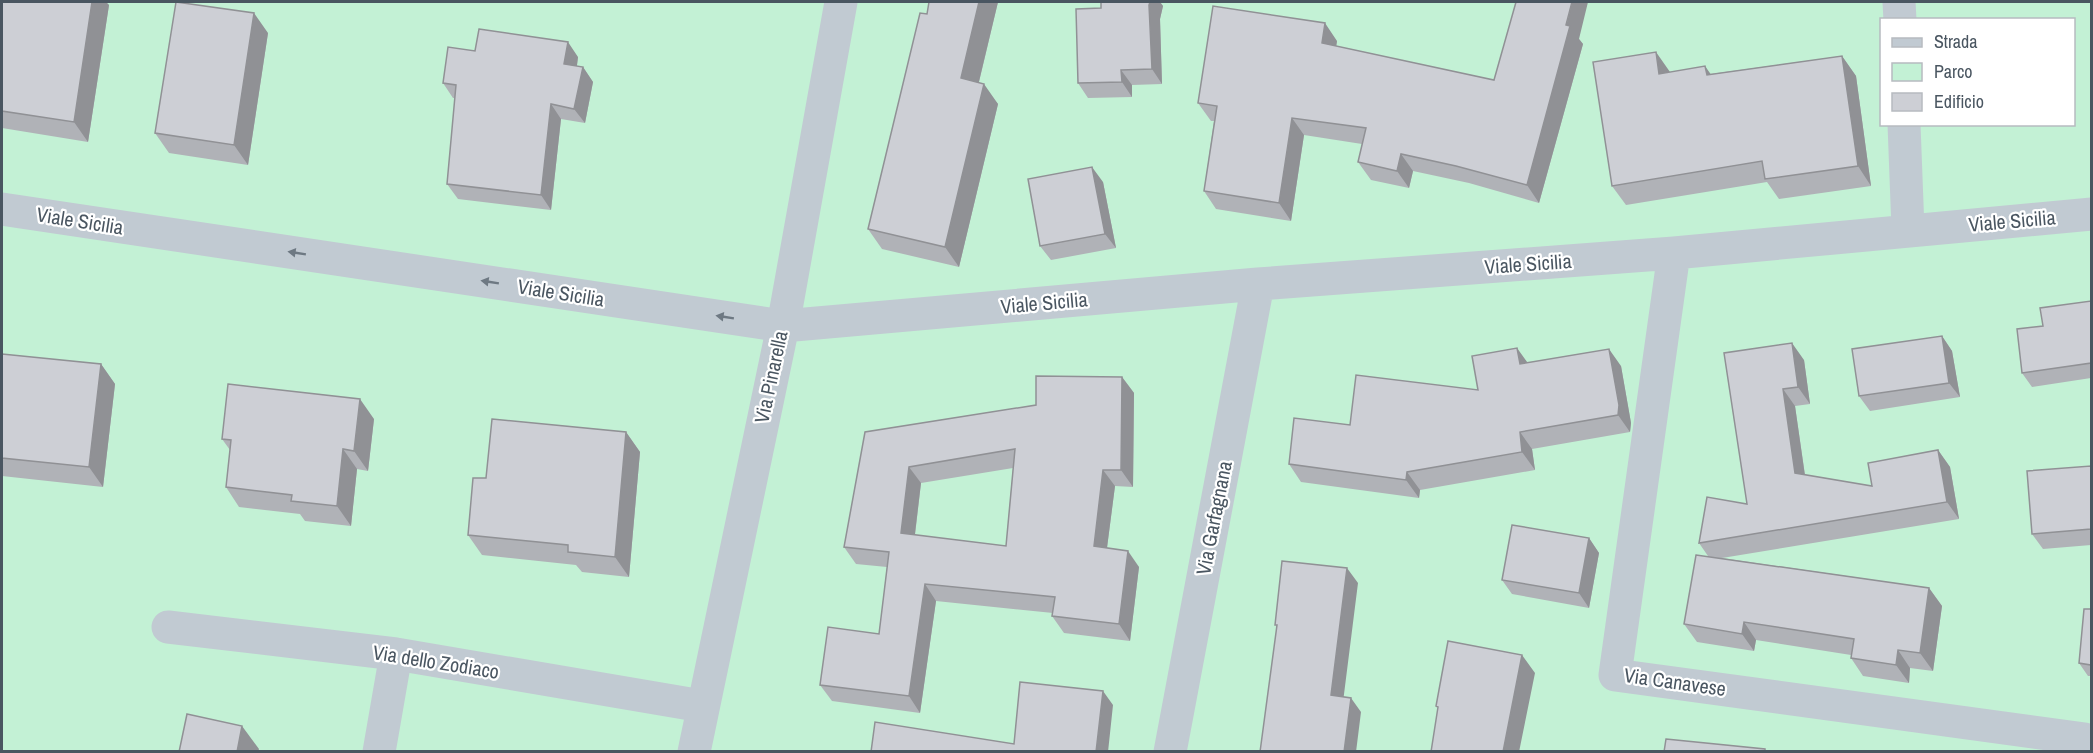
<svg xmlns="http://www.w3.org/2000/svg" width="2093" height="753" font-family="'Archivo Narrow',sans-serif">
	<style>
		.green { fill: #c3f1d5; fill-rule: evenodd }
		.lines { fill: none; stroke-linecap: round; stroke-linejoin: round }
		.minor { stroke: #c1cad2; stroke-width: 33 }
		.wall { fill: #b0b2b7; fill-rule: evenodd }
		.shaded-wall { fill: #909195 }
		.building { fill: #cdcfd5; stroke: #909195; stroke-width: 1.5; fill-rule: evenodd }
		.oneway { fill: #6e7983 }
		.labels { text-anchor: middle; stroke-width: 4.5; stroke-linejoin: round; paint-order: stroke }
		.street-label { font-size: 20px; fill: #4a5661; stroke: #fff }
	</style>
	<rect width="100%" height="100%" fill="#f5f3f3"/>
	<!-- green -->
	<path class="green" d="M2 2H2091V751H2ZM1882 20H2074V124H1882Z"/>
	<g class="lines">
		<!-- minor -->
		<path class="minor" d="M1899 2 1900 20
			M1904 124 1908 230
			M2 209 783 326 1258 284 1674 253 2092 214
			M1674 253 1615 675 2085 739
			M168 627 396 654 702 706
			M379 752 396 654
			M694 752 783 326 841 2
			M1170 752 1258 284"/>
	</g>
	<!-- wall -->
	<path class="wall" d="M2 2H106L109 5 88 142 2 128Z
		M929 2H998L979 82 998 104 959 267 882 249 868 229 927 14Z
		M1101 2H1160L1163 6 1160 19 1162 84 1132 85V97L1088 98 1078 83 1101 8Z
		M268 33 248 165 169 153 155 133Z
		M1579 39 1583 44 1539 203 1469 183 1413 171 1409 188 1371 180 1358 162 1362 144 1304 135 1291 221 1216 209 1204 191 1214 121H1211L1198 103 1337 41 1336 46 1494 80Z
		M475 51 578 57 577 66 583 67 593 82 585 123 561 119 551 210 458 199 447 184 455 98H453L443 83Z
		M1842 56 1856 76 1871 186 1779 199 1767 182 1626 205 1612 186 1670 72 1710 74Z
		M1103 182 1116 248 1051 260 1040 246Z
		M2091 301V378L2032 387 2022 373 2043 326Z
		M1942 336 1952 351 1960 397 1870 411 1859 396Z
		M1724 353 1804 360 1810 404 1795 406 1805 475 1872 486 1938 450 1950 467 1959 519 1722 558 1929 588 1942 606 1933 671 1910 668 1909 683 1863 676 1851 658V655L1756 640 1754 651 1697 642 1684 624 1708 556 1699 543 1747 504Z
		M2 354 101 364 115 384 103 487 2 476Z
		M1527 363 1621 366 1631 423 1630 432 1532 449 1535 470 1420 490 1419 498 1301 482 1289 464 1350 425 1478 390Z
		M1122 377 1134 393 1133 487 1115 486 1107 548 1139 567 1130 641 1064 633 1052 616 1053 613 936 601 920 713 832 701 820 685 879 634 887 567 856 564 844 547 865 432 1036 405ZM1013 468 1006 546 915 535 921 483Z
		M374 419 368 471 357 469 351 526 305 521 300 514 239 507 226 487 230 450 222 439Z
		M626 432 640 452 629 577 582 572 576 565 482 555 468 535 486 478Z
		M2091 466V545L2043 549 2032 534Z
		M1589 538 1599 553 1589 608 1512 594 1502 580Z
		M2091 609V676H2088L2079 663Z"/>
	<!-- shaded-wall -->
	<path class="shaded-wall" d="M92 2H106L109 5 88 142 74 122Z
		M979 2H998L975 98 961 78Z
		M1150 2H1160L1163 6 1160 19 1162 84 1152 69 1149 5Z
		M1572 2H1588L1579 39 1583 44 1539 203 1527 185Z
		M254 13 268 33 248 165 234 145Z
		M1325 23 1337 41 1334 61 1322 43Z
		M568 42 578 57 575 79 564 64Z
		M1656 52 1670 72 1659 74Z
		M1842 56 1856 76 1871 186 1858 166Z
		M1705 66 1719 86 1707 75Z
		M583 67 593 82 585 123 574 109Z
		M1121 70 1132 85V97L1122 82Z
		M984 84 998 104 959 267 945 247Z
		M551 104 561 119 551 210 541 195Z
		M1292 118 1304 135 1291 221 1279 203Z
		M1401 154 1413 171 1409 188 1397 171Z
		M1092 167 1103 182 1116 248 1105 234Z
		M1942 336 1952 351 1960 397 1949 383Z
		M1792 343 1804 360 1810 404 1798 387Z
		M1517 348 1530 366 1520 364Z
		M1609 349 1621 366 1631 423 1630 432 1618 415Z
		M101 364 115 384 103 487 89 467Z
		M1122 377 1134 393 1133 487 1121 470Z
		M1783 389 1795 406 1807 490 1795 473Z
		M360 399 374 419 368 471 354 451Z
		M626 432 640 452 629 577 615 557Z
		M1520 432 1532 449 1535 470 1522 452Z
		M343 449 357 469 351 526 337 506Z
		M1938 450 1950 467 1959 519 1947 502Z
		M909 467 921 483 913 550 901 533Z
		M1103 470 1115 486 1105 563 1094 546Z
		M1407 472 1420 490 1419 498 1406 480Z
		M1589 538 1599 553 1589 608 1579 593Z
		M1128 551 1139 567 1130 641 1119 624Z
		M1347 568 1358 583 1342 710 1331 695Z
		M925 584 936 601 920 713 909 696Z
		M1929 588 1942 606 1933 671 1920 653Z
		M1744 622 1756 640 1754 651 1742 634Z
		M1898 650 1910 668 1909 683 1896 665Z
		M1522 655 1535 673 1519 752H1503Z
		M1103 691 1113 705 1108 752H1096Z
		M1351 698 1361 712 1356 752H1344Z
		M242 726 259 749 258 752H237Z"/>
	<!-- building -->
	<path class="building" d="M2 2H92L74 122 2 111Z
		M176 2 254 13 234 145 155 133Z
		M929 2H979L961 78 984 84 945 247 868 229 920 13 927 14Z
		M1101 2H1150L1149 5 1152 69 1121 70 1122 82 1078 83 1076 9 1101 8Z
		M1516 2H1572L1566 25 1570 26 1527 185 1456 166 1401 154 1397 171 1358 162 1366 128 1292 118 1279 203 1204 191 1217 106 1198 103 1213 6 1325 23 1322 43 1494 80Z
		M479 29 568 42 564 64 583 67 574 109 551 104 541 195 447 184 456 85 443 83 448 47 475 51Z
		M1656 52 1659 74 1705 66 1707 75 1842 56 1858 166 1765 179 1762 161 1612 186 1593 62Z
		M1092 167 1105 234 1040 246 1028 179Z
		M2091 301V363L2022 373 2017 329 2043 326 2040 308Z
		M1942 336 1949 383 1859 396 1852 349Z
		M1792 343 1798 387 1783 389 1795 473 1872 486 1868 463 1938 450 1947 502 1699 543 1707 497 1747 504 1724 353Z
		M1517 348 1520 364 1609 349 1619 405 1618 415 1520 432 1522 452 1407 472 1406 480 1289 464 1294 418 1350 425 1356 375 1478 390 1472 356Z
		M2 354 101 364 89 467 2 458Z
		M1036 376 1122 377 1121 470H1103L1094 546 1128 551 1119 624 1052 616 1055 597 925 584 909 696 820 685 828 627 879 634 889 552 844 547 865 432 1036 405ZM1015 449 1006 546 901 533 909 467Z
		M228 384 360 399 354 451 343 449 337 506 291 501 292 495 226 487 231 440 222 439Z
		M492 419 626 432 615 557 568 552V545L468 535 473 478H486Z
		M2091 466V529L2032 534 2027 471Z
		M1512 525 1589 538 1579 593 1502 580Z
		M1696 555 1929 588 1920 653 1898 650 1896 665 1851 658 1854 639 1744 622 1742 634 1684 624Z
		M1282 561 1347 568 1331 695 1351 698 1344 752H1260L1277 625H1275Z
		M2084 609H2091V665L2079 663Z
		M1448 641 1522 655 1503 752H1431L1438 707 1436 706Z
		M1020 682 1103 691 1096 752H871L875 722 1014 744Z
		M187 714 242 726 237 752H179Z
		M1666 739 1765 749V752H1664Z"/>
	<!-- one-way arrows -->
	<defs><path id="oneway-solid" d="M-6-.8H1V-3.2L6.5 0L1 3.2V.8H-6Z" transform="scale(1.5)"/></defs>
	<g class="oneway">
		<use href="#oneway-solid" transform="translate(297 253) rotate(-171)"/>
		<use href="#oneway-solid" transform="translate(490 282) rotate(-171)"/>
		<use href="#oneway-solid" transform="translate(725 317) rotate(-171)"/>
	</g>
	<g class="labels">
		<!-- street labels -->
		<g class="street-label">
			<text transform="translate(80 221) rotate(9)" y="7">Viale Sicilia</text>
			<text transform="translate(2012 221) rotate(-5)" y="7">Viale Sicilia</text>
			<text transform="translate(1528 264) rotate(-4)" y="7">Viale Sicilia</text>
			<text transform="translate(561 293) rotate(9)" y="7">Viale Sicilia</text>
			<text transform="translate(1044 303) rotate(-5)" y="7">Viale Sicilia</text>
			<text transform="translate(771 377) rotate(-78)" y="7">Via Pinarella</text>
			<text transform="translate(1214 518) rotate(-79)" y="7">Via Garfagnana</text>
			<text transform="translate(436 662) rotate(9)" y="7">Via dello Zodiaco</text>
			<text transform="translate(1675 682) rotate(8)" y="7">Via Canavese</text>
		</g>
	</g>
	<!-- border -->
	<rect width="2093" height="753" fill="none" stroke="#4a5661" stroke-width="6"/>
	<!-- legend -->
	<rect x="1880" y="18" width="195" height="108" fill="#ffffff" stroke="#b7bbc0" stroke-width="1.5"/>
	<rect x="1892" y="38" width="30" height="9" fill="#c1cad2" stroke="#b7bbc0" stroke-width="1.5"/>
	<text x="1934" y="48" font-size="18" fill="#4a5661">Strada</text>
	<rect x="1892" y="63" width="30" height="18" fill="#c3f1d5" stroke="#b7bbc0" stroke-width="1.5"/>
	<text x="1934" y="78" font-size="18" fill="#4a5661">Parco</text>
	<rect x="1892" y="93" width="30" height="18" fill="#cdcfd5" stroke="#b7bbc0" stroke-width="1.5"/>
	<text x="1934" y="108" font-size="18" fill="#4a5661">Edificio</text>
</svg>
